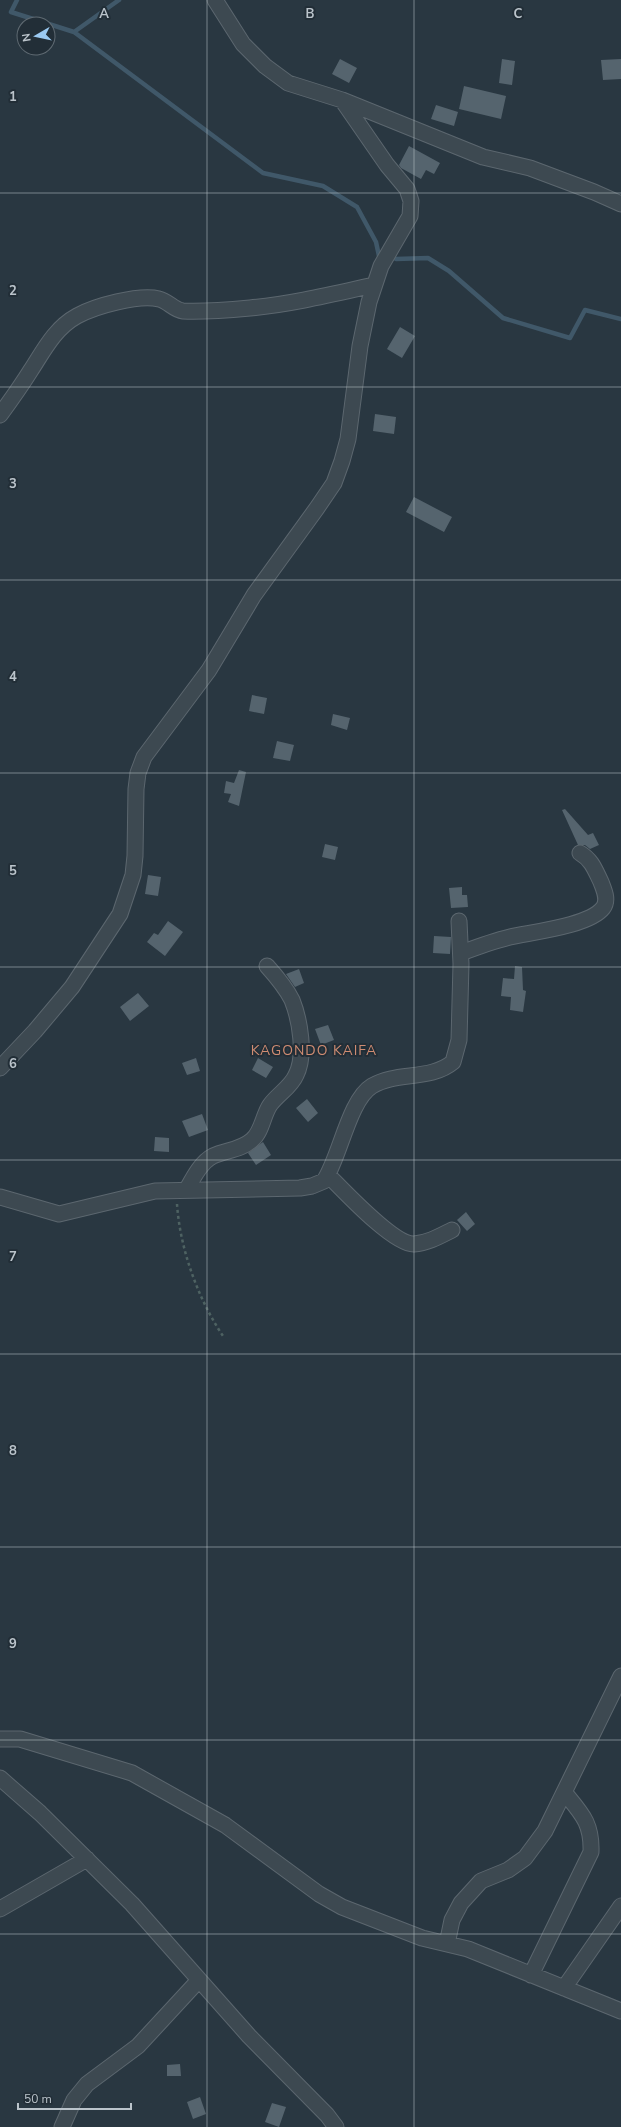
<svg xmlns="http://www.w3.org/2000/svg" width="621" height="2127" font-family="'Nunito Sans',sans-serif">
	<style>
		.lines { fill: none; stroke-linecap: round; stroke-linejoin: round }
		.stream { stroke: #405869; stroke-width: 4.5 }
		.building { fill: #55646e }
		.street-casing { stroke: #5c676f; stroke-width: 17 }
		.path { stroke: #4e6262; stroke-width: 2.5; stroke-dasharray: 3 3; stroke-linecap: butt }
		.street { stroke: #3d4951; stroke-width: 15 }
		.grid { fill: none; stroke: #bbc4cb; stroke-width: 1; stroke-opacity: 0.55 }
		.labels { text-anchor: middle; stroke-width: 4; stroke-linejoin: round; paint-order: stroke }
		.quarter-label { font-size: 14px; letter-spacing: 1px; fill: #cf8c72; stroke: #222e37 }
		.grid-label { font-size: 13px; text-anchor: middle; font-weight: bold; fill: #bbc4cb; stroke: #222e37; stroke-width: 4; stroke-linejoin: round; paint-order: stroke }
	</style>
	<rect width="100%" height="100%" fill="#293741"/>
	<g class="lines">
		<!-- stream -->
		<path class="stream" d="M17 0 11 12 74 32 119 0
			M74 32 263 173 323 186 357 207 376 242 379 256
			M396 259 428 258 449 271 503 318 570 338 585 310 621 319"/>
	</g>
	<!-- building -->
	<path class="building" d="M340 59 357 68 349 83 332 74Z
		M502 59 515 61 512 85 499 83Z
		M621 59V79L603 80 601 60Z
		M464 86 506 96 501 119 459 109Z
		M436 105 458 112 454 126 431 119Z
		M409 146 440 163 434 174 426 170 421 179 401 168 399 165Z
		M400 327 415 336 402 358 387 349Z
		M375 414 396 417 394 434 373 431Z
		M414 497 452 517 444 532 406 512Z
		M252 695 267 698 264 714 249 711Z
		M333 714 350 718 347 730 331 725Z
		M277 741 294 745 290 761 273 758Z
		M239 770 246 772 239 806 228 802 231 794 224 793 226 781 234 783Z
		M565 809 588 835 593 833 599 845 590 849 585 845H578L562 810Z
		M325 844 338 847 335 860 322 857Z
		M148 875 161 877 158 896 145 894Z
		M462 887V895H467L468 907 451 908 449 888Z
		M168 921 183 932 165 956 147 942 154 933 158 935Z
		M434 936 451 937 450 954 433 953Z
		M515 966 522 967 523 990 526 991 523 1012 510 1010 511 997 501 996 503 978 514 979Z
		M299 969 304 983 295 987 286 974Z
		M138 993 149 1006 130 1021 120 1007Z
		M328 1025 334 1040 321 1045 315 1029Z
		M196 1058 200 1071 187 1075 182 1063Z
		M258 1058 273 1067 266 1078 252 1070Z
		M307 1099 318 1113 308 1122 296 1108Z
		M202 1114 208 1130 189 1137 182 1121Z
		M155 1137 169 1138V1152L154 1151Z
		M263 1142 271 1155 256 1165 248 1153Z
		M466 1212 475 1224 467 1231 457 1220Z
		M180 2064 181 2076H167V2065Z
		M200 2097 206 2114 193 2119 187 2102Z
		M272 2103 286 2107 279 2127 265 2122Z"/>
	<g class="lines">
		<!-- street casing -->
		<g class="street-casing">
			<path id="street" d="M215 0 243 44 265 66 288 83 342 100 483 157 530 168 594 192 621 204
				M0 415C11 400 21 386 31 370 44 350 55 328 77 316 95 306 139 294 159 299 168 301 174 310 183 311 204 312 228 310 250 308 292 304 333 294 374 285
				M461 953C477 947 493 941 510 937 532 932 589 926 603 908 609 900 604 890 601 882 595 870 592 860 580 853
				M0 1068 35 1031 72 987 120 914 133 875 135 856 136 789 138 773 144 757 209 670 254 595 317 508 334 483 342 461 348 439 360 346 369 302 381 266 410 216 411 201 407 189 387 165 342 100
				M328 1175C344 1191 394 1245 414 1244 428 1243 440 1236 452 1230
				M187 1189C193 1178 201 1162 213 1156 226 1150 241 1150 252 1140 262 1132 263 1115 270 1105 278 1094 291 1087 296 1075 306 1056 300 1020 292 1000 286 988 276 976 267 966
				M0 1197 59 1214 155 1191 300 1188 312 1186 324 1181C340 1157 349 1100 372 1086 397 1071 430 1081 453 1062L459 1040 461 964 459 921
				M0 1739H20L132 1773 225 1825 319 1894 342 1907 422 1938 468 1949 621 2011
				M0 1778 40 1813 132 1904 249 2036 327 2115 336 2127
				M0 1909 87 1859
				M447 1944 452 1920 461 1903 481 1881 508 1870 525 1858 545 1831 621 1676
				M531 1975 591 1852C592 1823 582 1814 564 1792
				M564 1988 621 1906
				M62 2127 74 2100 87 2084 138 2046 199 1980"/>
		</g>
		<!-- path -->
		<path class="path" d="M177 1204C180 1249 198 1299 223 1336"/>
		<!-- street -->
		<use href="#street" class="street"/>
	</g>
	<!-- grid -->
	<path class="grid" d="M207 0V2127M414 0V2127M0 193H621M0 387H621M0 580H621M0 773H621M0 967H621M0 1160H621M0 1354H621M0 1547H621M0 1740H621M0 1934H621"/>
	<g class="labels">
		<!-- quarter labels -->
		<g class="quarter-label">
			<text x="314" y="1055">KAGONDO KAIFA</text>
		</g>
	</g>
	<g class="grid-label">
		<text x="104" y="18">A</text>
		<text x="310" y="18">B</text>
		<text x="518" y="18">C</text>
		<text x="13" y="101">1</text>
		<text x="13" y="295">2</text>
		<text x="13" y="488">3</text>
		<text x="13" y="681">4</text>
		<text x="13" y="875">5</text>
		<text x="13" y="1068">6</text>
		<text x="13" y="1261">7</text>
		<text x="13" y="1455">8</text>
		<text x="13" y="1648">9</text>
	</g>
	<!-- north arrow -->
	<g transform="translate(36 36) rotate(261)"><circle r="19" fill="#222e37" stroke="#5f6a72"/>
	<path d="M0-3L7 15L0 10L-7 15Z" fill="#9ac9f1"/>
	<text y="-6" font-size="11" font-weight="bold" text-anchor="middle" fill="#bbc4cb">N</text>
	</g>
	<!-- scale -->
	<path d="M18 2103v6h113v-6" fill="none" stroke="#bbc4cb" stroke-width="2"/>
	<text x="24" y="2103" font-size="12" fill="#bbc4cb" stroke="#222e37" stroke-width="3" paint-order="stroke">50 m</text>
</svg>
